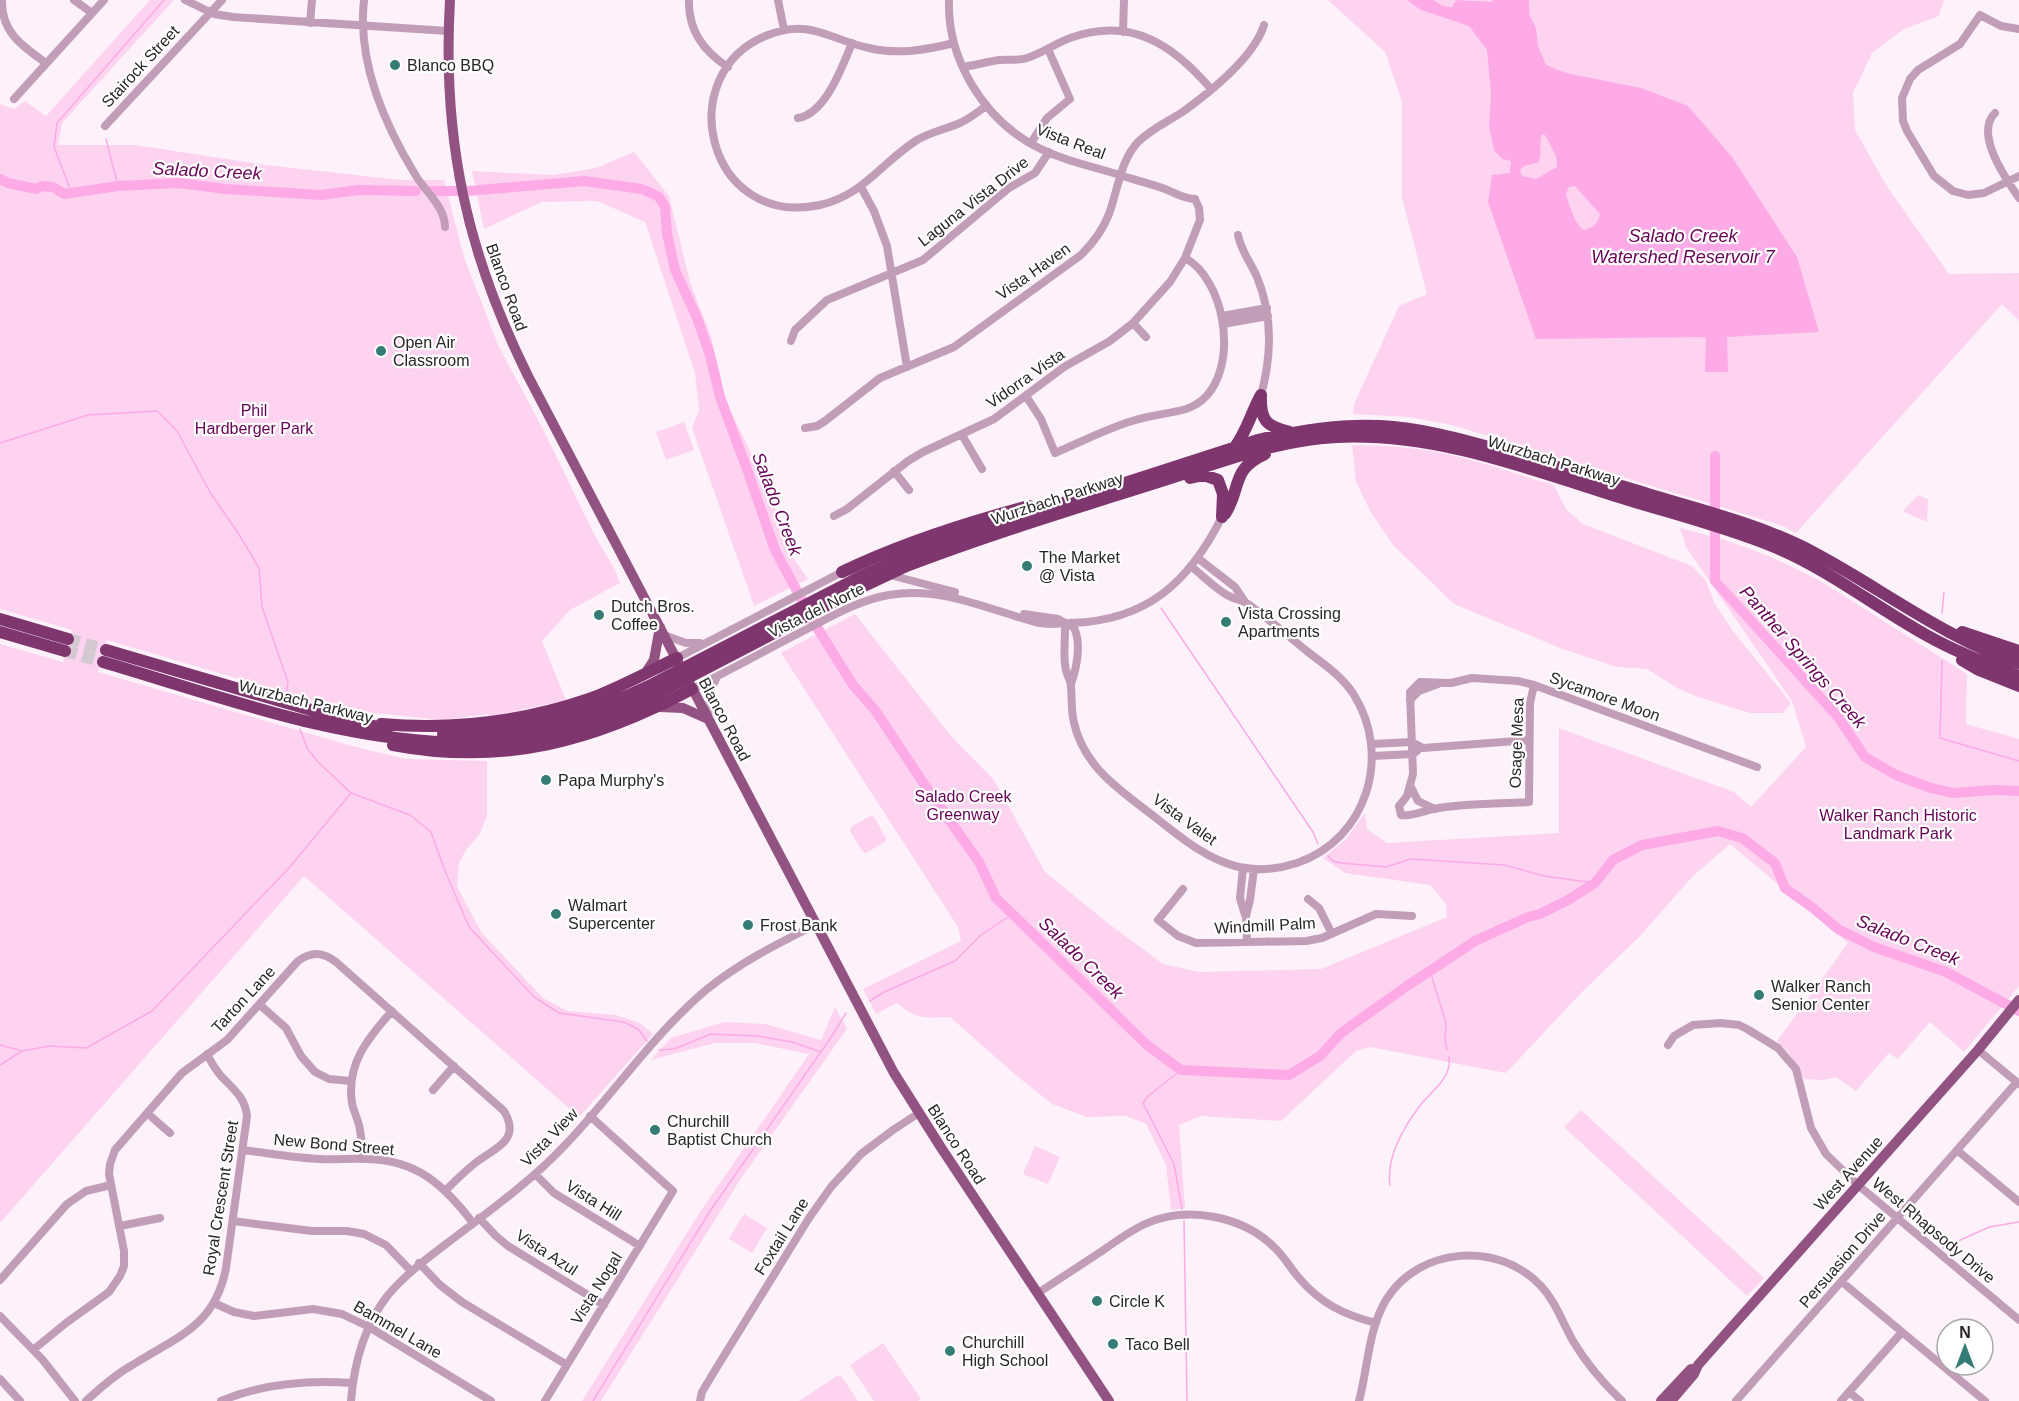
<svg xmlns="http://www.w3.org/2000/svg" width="2019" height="1401" font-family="Arial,sans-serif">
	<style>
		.green { fill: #fdd3f0 }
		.water { fill: #feaae7; fill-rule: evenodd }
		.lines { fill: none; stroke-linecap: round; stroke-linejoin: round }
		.stream { stroke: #feaae7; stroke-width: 1.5 }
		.river { stroke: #feaae7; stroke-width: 10 }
		.highway-tunnel { stroke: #d4c9d0; stroke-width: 12; stroke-dasharray: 12 6; stroke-linecap: butt }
		.minor { stroke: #c29db7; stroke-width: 8 }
		.major { stroke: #925282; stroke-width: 10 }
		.highway { stroke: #7f366e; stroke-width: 12 }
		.highway-bridge { stroke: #7f366e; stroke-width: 12 }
		.poi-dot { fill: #357c76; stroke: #fff; stroke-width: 2 }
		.labels { text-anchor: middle; stroke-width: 4.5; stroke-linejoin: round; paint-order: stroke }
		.poi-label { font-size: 16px; fill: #2a2528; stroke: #fff; text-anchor: start }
		.street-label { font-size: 16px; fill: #2a2528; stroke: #fff }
		.park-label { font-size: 16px; fill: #680157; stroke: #fff }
		.water-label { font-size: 18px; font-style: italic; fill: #680157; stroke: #fff }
	</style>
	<rect width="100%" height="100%" fill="#fef2fa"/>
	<!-- green -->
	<path class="green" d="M150 0H174L62 123 58 145H135L266 165 401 180H444L464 257 498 345 543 429 595 536 615 570 620 583 570 610 542 641 566 700 489 717 488 714 444 720 364 712 317 702 107 640 98 672 352 746 406 759 487 761V816L479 835 466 850 459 863 457 886 481 932 543 998 568 1011 616 1015 640 1023 653 1034 579 1117 304 876 0 1223V644L63 662 72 630 0 609V104L14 109 25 101 46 116Z
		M1328 0H1944L1939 16 1904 29 1872 53 1853 93 1855 130 1888 188 1949 274 2019 273V321L2002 304 1796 533 1783 526 1452 425 1409 417 1353 414 1354 404 1399 306 1427 294 1402 198V102L1385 52Z
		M634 152 669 196 690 282 711 336 725 399 773 499 784 545 808 579 754 606 692 428 699 410 695 373 645 222 597 201 542 202 484 229 472 171 553 175 596 168Z
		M684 422 694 450 666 460 656 432Z
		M1352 445C1388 445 1424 448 1460 457 1491 465 1523 476 1554 485L1566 509 1583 524 1692 566 1706 581 1715 604 1733 631 1791 703 1783 713H1750L1698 697 1679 689 1647 669 1617 667 1560 648 1454 604 1393 545 1370 511 1356 482Z
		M1918 495 1928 499 1927 522 1904 512V510Z
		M1680 528 1725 540 1769 556 1819 580 1967 674 1966 724 2019 739V986L1964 1052 1930 1022 1898 1059 1889 1053 1856 1091 1836 1077 1824 1080 1804 1079 1789 1053 1777 1041 1848 943 1730 844 1693 876 1640 936 1580 994 1506 1073 1370 1047 1356 1051 1281 1121 1201 1116 1179 1125 1185 1208 1171 1210 1166 1165 1146 1124 1126 1116 1087 1117 1052 1104 1018 1077 950 1017C925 1018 916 1020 897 1003L876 1014 863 989 961 941 958 927 781 653 855 614 951 736 994 780 1045 872 1109 924 1163 964 1199 972 1321 969 1447 917 1446 904 1430 885 1345 873 1323 858 1346 839 1365 813 1367 829 1387 843 1559 833V728L1734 792 1751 807 1806 747 1792 701 1686 547Z
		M870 816 874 817 886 838 885 842 866 853 862 851 850 831 851 827Z
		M835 1007 847 1029 742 1177 601 1401H582L700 1212 809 1054 755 1043H715L651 1060 671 1038 724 1022 765 1024 821 1040Z
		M1581 1110 1764 1278 1747 1296 1564 1127Z
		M1035 1146 1060 1157 1048 1184 1023 1174Z
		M744 1214 767 1228 752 1253 729 1239Z
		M883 1343 921 1399 918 1401H874L850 1365Z
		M837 1376 842 1377 858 1401H799Z"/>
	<!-- water -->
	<path class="water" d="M1407 0H1433L1443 6 1452 7 1456 0 1491 2 1493 0H1529V14L1536 28 1538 46 1546 65 1566 73 1641 88 1688 106 1732 157 1797 257 1819 332 1727 337 1728 372H1705L1706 341V338L1701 337 1536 339 1488 202 1492 175 1510 173 1511 161 1502 159 1494 150 1489 126 1491 94 1487 50 1469 26 1421 10ZM1542 134 1545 135 1556 156 1557 167 1536 179 1522 176 1520 170 1524 166 1539 162C1542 151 1539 142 1542 134ZM1575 186 1600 214C1598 223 1593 229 1583 230 1573 220 1570 207 1566 194L1569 187Z"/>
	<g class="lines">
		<!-- stream -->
		<path class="stream" d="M106 139 118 186
			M72 194 54 147 57 123 164 0
			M0 443 88 415 157 411 177 431 211 494 238 533 259 568 262 607 288 682 286 695
			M1161 608 1313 832 1318 844
			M1942 613 1944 592
			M1942 661 1940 738 2019 761
			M300 729 307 748 317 761 351 793 410 815 431 832 445 871 469 927 534 997 559 1013 624 1022 639 1030 647 1041
			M1328 856 1333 861 1341 863 1386 867 1411 859 1504 865 1544 876 1595 883
			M1430 971 1446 1023 1445 1040 1447 1050
			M870 1001 884 992 955 961 981 935 1011 915
			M0 1045 22 1051 50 1046 86 1048 152 1011 289 868 351 793
			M659 1050 674 1049 711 1034 757 1036 792 1042 821 1052
			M0 1065 22 1051
			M1181 1070 1147 1097 1143 1103 1174 1164 1182 1209
			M1390 1185C1386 1157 1405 1125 1422 1103 1435 1088 1452 1077 1449 1056
			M1184 1221 1187 1401
			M1943 1248 1989 1227 2019 1222
			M593 1401 710 1211 830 1039 846 1013"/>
		<!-- river -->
		<path class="river" d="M0 179 8 183 36 189 42 186 53 187 64 194 118 186 178 183 226 189 321 195 358 190 416 191
			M431 191H468L584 181 642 189 659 197 665 207 667 233 675 270 697 318 710 355 720 397 748 472 775 550 813 621 853 685 875 710 924 784 979 862 996 898 1147 1045 1181 1070 1289 1075 1320 1056 1341 1033 1407 986 1475 941 1528 917 1540 914 1568 900 1595 883 1613 860 1642 845 1718 831 1742 838 1775 863 1785 888 1813 908 1838 929 1874 947 1946 972 2019 1011
			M1715 456V581L1838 717 1865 757 1896 775 1931 788 1953 793 1994 790 2019 791"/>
		<!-- highway-tunnel -->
		<path class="highway-tunnel" d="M68 639 106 650
			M65 651 103 662"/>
		<!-- minor -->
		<path class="minor" d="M2 0C1 32 22 46 46 63
			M74 0 92 13
			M185 0 214 14 233 17 448 31
			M364 0C357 62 384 124 416 176 426 192 445 207 445 227
			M689 0C688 30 703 51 728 67
			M778 0 784 30
			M949 0C947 59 983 118 1035 146 1063 161 1096 167 1126 177 1139 181 1152 184 1165 189 1175 193 1184 199 1195 199
			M310 23 312 0
			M2019 29 2001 26 1980 15 1960 44 1918 70 1910 79 1902 98 1903 121 1907 131 1934 176 1953 191 1968 195 1984 193 2019 176
			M1123 32 1124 0
			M954 43C926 50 898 55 869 48 830 40 811 18 768 35 671 72 706 229 820 205 864 195 882 162 917 140 931 132 946 129 960 123 969 119 978 112 986 106
			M963 67C975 65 987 62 999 60 1008 59 1018 61 1027 58 1043 53 1057 42 1073 37 1133 17 1174 46 1211 89
			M14 99 104 0
			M1995 113C1974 134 2006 179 2019 198
			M798 118C826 113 842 67 852 43
			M105 126 222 0
			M1031 143 1047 118 1070 99 1048 49
			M861 187 874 211 887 246 907 367
			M1238 235C1241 251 1251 263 1257 277 1273 316 1272 355 1261 395
			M1222 316 1267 308
			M1133 323 1146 337
			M1223 324 1268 316
			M791 341 795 330 827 300 923 260 1009 188 1035 173 1049 152
			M1026 396 1041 419 1055 453C1081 442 1106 429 1132 421 1150 415 1168 414 1186 409 1222 397 1228 352 1222 319 1218 297 1206 269 1185 258
			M805 428 817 426 825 421 880 378 954 347 1081 255C1093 243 1103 230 1109 214 1118 190 1120 161 1138 142 1151 129 1169 121 1184 111 1210 92 1254 57 1264 25
			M962 435 982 469
			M894 471 909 490
			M834 516 847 509 908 461 923 452 994 419 1064 367 1110 341 1133 323 1170 282 1185 258 1200 220 1199 208 1195 199
			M1199 559 1235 587 1245 602
			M886 574 955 592
			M1024 614 1058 619 1065 623
			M1071 623 1065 629C1065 642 1063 658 1066 670 1067 676 1071 681 1071 687 1072 699 1071 711 1074 723 1084 766 1118 789 1151 814 1178 835 1205 859 1239 867 1259 871 1279 869 1297 863 1367 839 1392 756 1354 695 1343 677 1325 665 1308 652 1288 636 1269 619 1248 604 1242 600 1234 599 1227 595 1215 588 1203 576 1192 567
			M1071 623C1083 638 1077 667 1071 684
			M664 635 686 643H700
			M677 658 842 572 867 569 874 571
			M1534 685 1530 703 1529 802C1498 804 1464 803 1433 809 1424 811 1409 817 1401 815L1399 806 1407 796 1413 774 1410 692 1420 682 1451 683 1472 678 1518 681 1534 685 1757 767
			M692 689C730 670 768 649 805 630 832 616 859 600 889 595 941 586 987 609 1035 622 1048 626 1059 623 1071 623 1147 621 1189 582 1222 517
			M1410 700 1419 691 1438 684
			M708 718 711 689 717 677
			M1372 744 1412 742 1423 748 1529 740
			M1373 756 1413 754 1417 751
			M1411 787 1418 801 1435 809
			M1243 868 1240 898 1245 915
			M1183 889 1158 920 1178 936 1196 943 1306 941 1322 938 1376 914 1412 916
			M1308 899 1319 908 1332 934
			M1247 942 1246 916 1250 900 1254 869
			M260 1005 286 1028 301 1056 315 1072 329 1079 351 1081
			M1668 1045 1674 1036 1693 1025 1721 1023 1739 1025 1747 1029 1778 1048 1796 1069 1811 1128 1826 1154 1858 1185 2019 1320
			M1978 1050 2019 1084
			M433 1090 454 1066
			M147 1113 170 1133
			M243 1150C268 1153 295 1158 320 1159 336 1160 351 1158 367 1159 417 1160 444 1185 473 1223
			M1958 1151 2019 1202
			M362 1159C362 1149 362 1140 360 1130 359 1121 354 1113 352 1103 346 1064 368 1038 392 1011
			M535 1174 554 1193 640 1246
			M479 1218 496 1236 508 1246 604 1305
			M233 1221 312 1231H347L364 1234 386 1245 411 1271
			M120 1226 160 1218
			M419 1263 440 1285 462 1302 567 1365
			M0 1280 67 1204 86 1191 111 1185
			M1842 1282 1985 1401
			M1038 1293C1059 1279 1081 1265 1102 1251 1116 1241 1130 1231 1145 1224 1188 1205 1244 1216 1276 1249 1285 1258 1291 1269 1299 1278 1320 1303 1344 1315 1376 1323
			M214 1303 234 1312 254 1316 313 1309 342 1314 369 1327 491 1401
			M0 1316 42 1359 75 1401
			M33 1350 66 1323 109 1292 120 1276 124 1266V1251L109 1174 110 1164 115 1150 182 1073 227 1040 298 961C312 951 323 952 336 962L504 1111C522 1141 494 1148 474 1164 464 1172 455 1181 446 1190
			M0 1379 20 1401
			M1849 1392 1860 1401
			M86 1401C101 1387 116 1374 134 1364 178 1336 215 1326 226 1268L247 1116C245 1097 233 1089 221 1076 215 1069 211 1062 207 1054
			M221 1401C262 1384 308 1380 352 1383
			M351 1401C354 1363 364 1326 388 1295 405 1275 425 1260 446 1244 476 1221 507 1199 535 1174 598 1119 642 1044 706 990 739 963 777 944 815 925
			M545 1401 673 1191 590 1116
			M700 1401 702 1392 714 1372 809 1218 831 1187 861 1154 893 1130 919 1113
			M1359 1401C1368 1368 1368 1330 1386 1300 1419 1246 1499 1241 1541 1286 1556 1302 1562 1322 1573 1341 1586 1363 1603 1383 1622 1401
			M1736 1401 2017 1082
			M1841 1401 1902 1332"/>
		<!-- major -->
		<path class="major" d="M450 0C442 139 466 251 528 376L680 666
			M645 674 654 660 660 627
			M689 682 894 1073 940 1146 1109 1401
			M659 707 683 708 708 719
			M1661 1401 1691 1369
			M1671 1401 1694 1374 1698 1365 1978 1050 2019 1000"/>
		<!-- highway -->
		<path class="highway" d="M1261 395C1260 421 1266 426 1290 432
			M1235 447C1247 431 1251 413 1261 395
			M1190 478 1204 475 1218 480 1223 494 1222 517
			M1225 514C1242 488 1230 470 1265 454
			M904 557 992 526 1258 440C1298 431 1338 424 1380 426 1421 428 1460 439 1500 450 1545 463 1590 477 1635 490 1691 508 1750 521 1803 547 1876 584 1941 637 2019 663
			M904 567C987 535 1073 509 1158 482 1216 464 1275 440 1336 437 1434 432 1527 468 1619 497 1670 513 1723 526 1772 546 1828 569 1874 606 1926 635 1956 652 1988 664 2019 676
			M842 572C902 543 965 523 1029 506
			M0 619 68 639
			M0 632 65 651
			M1962 632 2019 651
			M106 650 335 717 387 729
			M1962 660 1979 670 2019 686
			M103 662C222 697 343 743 469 743 532 742 597 724 653 696
			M381 724C451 730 522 722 589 699 619 688 648 672 677 658
			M443 734C515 736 582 718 647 687
			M393 745C504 766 594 741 692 689"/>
		<!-- highway-bridge -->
		<path class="highway-bridge" d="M647 687 858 578 904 557
			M653 696 868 584 904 567"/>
	</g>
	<!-- markers -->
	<g class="poi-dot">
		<circle cx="395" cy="65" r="6"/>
		<circle cx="381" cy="351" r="6"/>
		<circle cx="1027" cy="566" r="6"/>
		<circle cx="599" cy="615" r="6"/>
		<circle cx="1226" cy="622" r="6"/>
		<circle cx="546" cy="780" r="6"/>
		<circle cx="556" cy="914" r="6"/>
		<circle cx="748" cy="925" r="6"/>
		<circle cx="1759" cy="995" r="6"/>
		<circle cx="655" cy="1130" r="6"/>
		<circle cx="1097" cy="1301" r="6"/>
		<circle cx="1113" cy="1344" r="6"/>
		<circle cx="950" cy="1351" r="6"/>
	</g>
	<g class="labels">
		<!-- poi labels -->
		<g class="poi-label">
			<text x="407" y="71">Blanco BBQ</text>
			<text x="393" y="348">Open Air<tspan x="393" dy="18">Classroom</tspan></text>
			<text x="1039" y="563">The Market<tspan x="1039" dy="18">@ Vista</tspan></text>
			<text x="611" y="612">Dutch Bros.<tspan x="611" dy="18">Coffee</tspan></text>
			<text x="1238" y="619">Vista Crossing<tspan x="1238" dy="18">Apartments</tspan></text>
			<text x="558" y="786">Papa Murphy's</text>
			<text x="568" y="911">Walmart<tspan x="568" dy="18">Supercenter</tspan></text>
			<text x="760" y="931">Frost Bank</text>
			<text x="1771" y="992">Walker Ranch<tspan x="1771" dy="18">Senior Center</tspan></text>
			<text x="667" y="1127">Churchill<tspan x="667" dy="18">Baptist Church</tspan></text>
			<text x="1109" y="1307">Circle K</text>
			<text x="962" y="1348">Churchill<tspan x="962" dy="18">High School</tspan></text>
			<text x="1125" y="1350">Taco Bell</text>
		</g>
		<!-- street labels -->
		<g class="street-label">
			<text transform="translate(140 66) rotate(-47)" y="6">Stairock Street</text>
			<text transform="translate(1071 141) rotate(21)" y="6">Vista Real</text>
			<text transform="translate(973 201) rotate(-38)" y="6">Laguna Vista Drive</text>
			<text transform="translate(1033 271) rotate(-35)" y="6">Vista Haven</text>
			<text transform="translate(507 287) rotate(70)" y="6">Blanco Road</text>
			<text transform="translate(1025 378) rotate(-35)" y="6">Vidorra Vista</text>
			<text transform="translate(1554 460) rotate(17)" y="6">Wurzbach Parkway</text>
			<text transform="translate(1057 498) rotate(-18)" y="6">Wurzbach Parkway</text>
			<text transform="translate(816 610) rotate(-26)" y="6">Vista del Norte</text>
			<text transform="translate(1605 696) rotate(20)" y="6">Sycamore Moon</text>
			<text transform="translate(306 701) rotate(14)" y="6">Wurzbach Parkway</text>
			<text transform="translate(725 719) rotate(62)" y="6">Blanco Road</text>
			<text transform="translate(1516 743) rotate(-88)" y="6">Osage Mesa</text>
			<text transform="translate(1185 819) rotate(36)" y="6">Vista Valet</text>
			<text transform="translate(1265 925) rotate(-3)" y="6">Windmill Palm</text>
			<text transform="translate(243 999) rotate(-47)" y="6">Tarton Lane</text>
			<text transform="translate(549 1137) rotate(-46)" y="6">Vista View</text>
			<text transform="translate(334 1144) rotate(5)" y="6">New Bond Street</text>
			<text transform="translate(957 1144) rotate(57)" y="6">Blanco Road</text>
			<text transform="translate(1848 1173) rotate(-48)" y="6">West Avenue</text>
			<text transform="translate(220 1198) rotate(-81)" y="6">Royal Crescent Street</text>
			<text transform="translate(594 1200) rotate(32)" y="6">Vista Hill</text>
			<text transform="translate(1934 1230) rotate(40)" y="6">West Rhapsody Drive</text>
			<text transform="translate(781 1236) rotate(-58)" y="6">Foxtail Lane</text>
			<text transform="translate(547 1252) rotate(33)" y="6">Vista Azul</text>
			<text transform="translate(1842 1259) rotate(-49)" y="6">Persuasion Drive</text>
			<text transform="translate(596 1288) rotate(-58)" y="6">Vista Nogal</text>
			<text transform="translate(398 1329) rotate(30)" y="6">Bammel Lane</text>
		</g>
		<!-- park labels -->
		<g class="park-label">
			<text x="254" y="416">Phil<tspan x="254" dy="18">Hardberger Park</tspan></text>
			<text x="963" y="802">Salado Creek<tspan x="963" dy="18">Greenway</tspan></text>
			<text x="1898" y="821">Walker Ranch Historic<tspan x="1898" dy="18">Landmark Park</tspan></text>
		</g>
		<!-- water labels -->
		<g class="water-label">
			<text transform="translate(207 171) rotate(3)" y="6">Salado Creek</text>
			<text x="1683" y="242">Salado Creek<tspan x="1683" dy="21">Watershed Reservoir 7</tspan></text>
			<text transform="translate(777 504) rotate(69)" y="6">Salado Creek</text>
			<text transform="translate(1803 657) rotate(49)" y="6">Panther Springs Creek</text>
			<text transform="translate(1908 940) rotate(22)" y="6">Salado Creek</text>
			<text transform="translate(1081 958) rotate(44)" y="6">Salado Creek</text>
		</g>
	</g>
	<!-- north arrow -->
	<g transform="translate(1965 1347)"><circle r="28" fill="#ffffff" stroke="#aaa8a9" stroke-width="1.5"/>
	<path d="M0-4.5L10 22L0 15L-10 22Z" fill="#357c76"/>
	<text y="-9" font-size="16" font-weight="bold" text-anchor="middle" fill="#2a2528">N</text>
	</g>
</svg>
